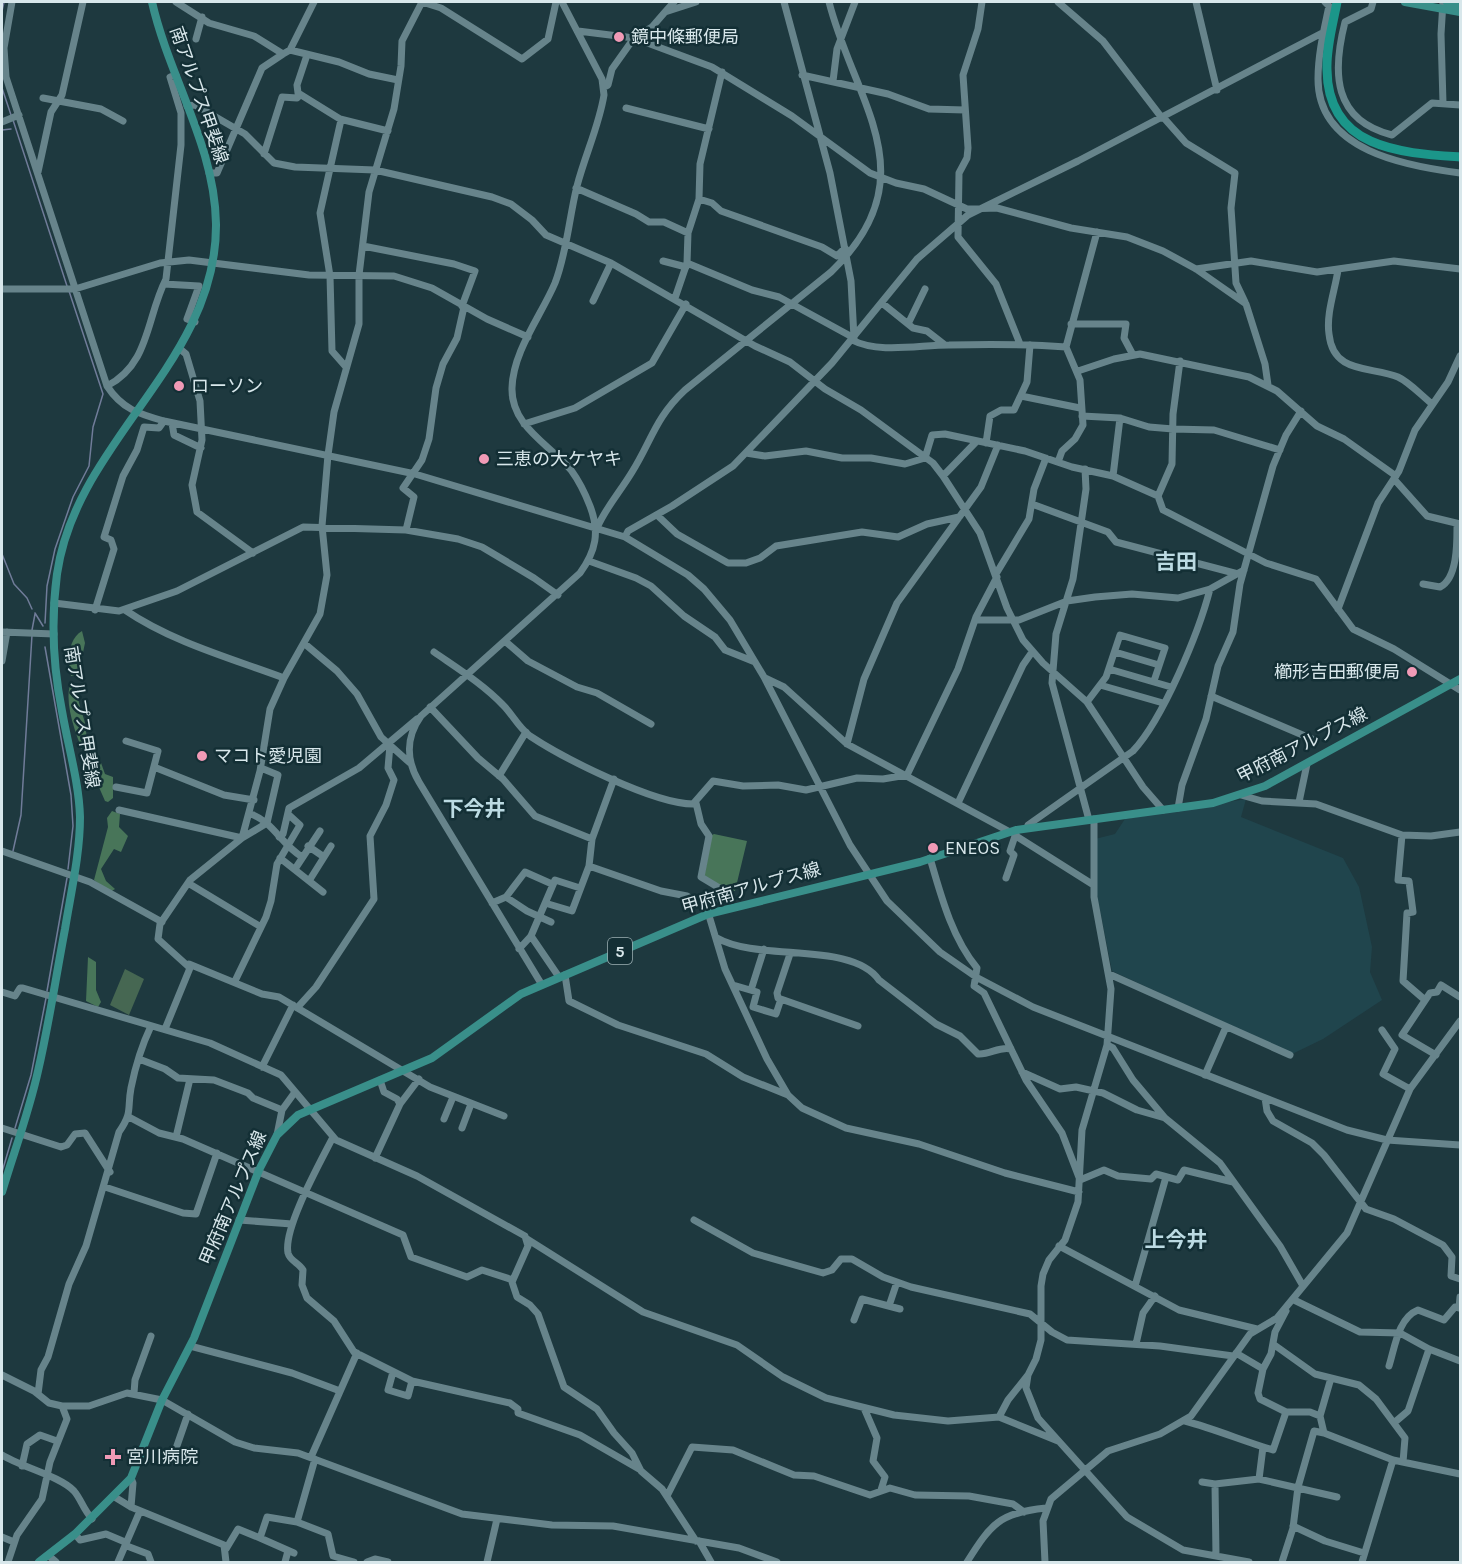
<svg xmlns="http://www.w3.org/2000/svg" width="1462" height="1564" font-family="Karla,'Noto Sans JP',sans-serif">
	<style>
		.built { fill: #20454d }
		.green { fill: #466752 }
		.forest { fill: #487559 }
		.lines { fill: none; stroke-linecap: round; stroke-linejoin: round }
		.stream { stroke: #707c99; stroke-width: 1.5 }
		.minor { stroke: #67848b; stroke-width: 7 }
		.major { stroke: #398f8a; stroke-width: 8 }
		.highway { stroke: #1b968a; stroke-width: 9 }
		.poi-dot { fill: #f09ab6; stroke: #132f35; stroke-width: 2 }
		.labels { text-anchor: middle; stroke-width: 5; stroke-linejoin: round; paint-order: stroke }
		.shield { fill: #132f35; stroke: #9db0b4; stroke-width: 1.5 }
		.shield-label { font-size: 16px; font-weight: bold; fill: #d8e7eb }
		.poi-label { font-size: 18px; fill: #d8e7eb; stroke: #132f35; text-anchor: start }
		.street-label { font-size: 18px; fill: #d8e7eb; stroke: #132f35 }
		.quarter-label { font-size: 21px; font-weight: bold; fill: #bcdbe3; stroke: #132f35 }
	</style>
	<rect width="100%" height="100%" fill="#1e393f"/>
	<!-- built -->
	<path class="built" d="M1246 799 1241 817 1343 858 1359 887 1372 947 1370 972 1382 1000 1323 1039 1292 1054 1112 971 1095 885V839L1115 834 1125 819Z"/>
	<!-- green -->
	<path class="green" d="M125 969 144 979 129 1015 110 1005Z"/>
	<!-- forest -->
	<path class="forest" d="M82 631 85 643 78 676H71C67 661 68 639 82 631Z
		M71 682 77 688C77 701 82 711 85 723 87 736 86 745 93 757L100 760 105 774 113 777V798L108 802 105 801C93 771 59 712 71 682Z
		M112 811 120 814 119 827 128 836 121 852 114 849 101 869 106 881 115 889 110 892 94 880 108 827 107 818Z
		M714 834 747 841 735 891 722 889 704 877 712 835Z
		M88 957 96 962V990L101 1002 98 1007 86 1001Z"/>
	<g class="lines">
		<!-- stream -->
		<path class="stream" d="M2 11 4 2
			M2 88 11 115
			M13 120 67 286
			M2 130 11 129
			M2 554 14 584 27 598 32 609
			M35 613 43 626
			M45 623 47 586 55 549 73 497 89 466 93 427 103 394 69 291
			M32 630 35 614
			M45 647 71 795 73 826 68 869
			M13 851 21 815 32 635
			M47 991 67 878
			M15 1128 31 1075 46 998
			M2 1172 12 1138"/>
		<!-- minor -->
		<path class="minor" d="M12 2 4 48 6 77 107 386C122 409 139 414 164 421L415 474 625 537 688 575 704 589 730 620 764 677 850 845 887 901 940 952 976 977 1033 1007 1347 1130 1387 1140 1460 1145
			M176 2 209 23 254 36 283 54 290 50 314 2
			M422 2 441 8 522 59 548 39 556 2
			M784 2 830 173 851 281 854 338
			M982 2 978 29 963 75 968 148 967 158 959 173 958 237 996 284 1020 344
			M1058 2 1103 41 1162 118
			M1196 2 1217 90
			M1325 2 1329 6C1324 30 1318 54 1318 79 1318 151 1406 166 1460 173
			M1373 2 1371 9 1345 22C1332 73 1333 120 1392 135L1432 103 1460 105
			M1443 2 1441 34 1443 103
			M665 12 674 2
			M578 31 634 38 712 67 792 116 870 173 896 183 924 189 967 209 997 208 1071 228 1127 237 1163 251 1196 269 1246 304 1265 364 1268 385
			M196 39 202 17
			M290 50 339 62 369 74 398 80
			M307 55 297 85 298 93 340 119 388 131
			M802 75 888 94 929 109 965 110
			M833 81 837 49 855 2
			M604 87 608 85 612 69 634 38 652 27 665 12 696 2
			M43 98 101 109 123 121
			M187 106 195 105 245 134 274 163 295 167 375 170 492 197 511 204 532 220 546 235 611 263 755 346 790 362 825 389 861 410 933 463 943 476 980 533 1007 608 1023 640 1043 663 1087 702 1143 787 1163 810
			M626 108 709 129
			M1163 117 1186 143 1235 173 1231 208 1236 283 1245 302
			M341 120 320 213 330 276 332 351 346 367
			M2 122 19 115
			M264 154 282 97 297 98 300 95
			M38 172 51 112 62 95 83 2
			M209 173H217L262 68 283 54
			M576 188 636 214 649 222H664L688 233
			M699 199 712 203 721 211 822 247 837 256 845 248
			M363 246 454 264 475 271 462 306
			M663 261 686 267
			M687 263 752 290 779 297 854 338
			M1196 269 1251 261 1317 272 1394 261 1460 269
			M1338 270C1335 290 1326 314 1329 334 1333 375 1372 366 1398 377 1409 382 1421 395 1431 403
			M164 284 199 286 187 319 195 322
			M2 289H75L160 263 189 260 309 275 394 276 432 288 487 319 528 337
			M675 298 687 263 688 233 699 199 700 164 722 72
			M593 301 611 263
			M882 303 913 328 927 331 945 345
			M908 324 925 289
			M1071 324H1126L1124 338 1133 355
			M852 340C879 354 919 345 949 345 988 344 1027 344 1066 347
			M180 349 186 354 200 401 202 440 192 485 197 512 253 553
			M1180 361 1173 414 1172 464 1158 496 1163 510 1266 563 1316 579 1353 629 1394 649 1460 690
			M1078 371 1114 359 1140 354 1249 377 1277 391 1317 426 1344 439 1396 476
			M107 386C150 364 146 318 166 279L181 145V113L170 77 176 75
			M1021 396 1080 408
			M1082 416 1120 418 1149 427 1173 429 1214 430 1280 450
			M172 423 174 435 201 448
			M524 424 575 408 652 363 686 304
			M986 443 990 416 1001 410H1014L1027 382 1030 345
			M746 453 765 456 806 451 842 458H871L905 464 925 458 932 435 945 434 1025 451 1072 467 1113 476 1158 496
			M1058 462 1062 451 1075 439 1083 425 1080 380 1066 347 1097 232
			M1085 469 1086 489 1073 579 1056 634 1052 683 1089 820
			M943 476 976 442
			M1113 476 1120 418
			M1394 479 1427 516 1460 524
			M1032 504 1108 532 1116 542 1238 574
			M657 515 677 534 728 563H746L760 558 776 546 862 532 898 537 927 524 959 517
			M597 528C606 507 620 492 632 472 652 440 655 418 685 390L831 272C930 176 855 104 829 2
			M406 530 414 497 403 488 422 460 429 439 436 388 443 364 457 338 464 307
			M625 537 628 531 672 506 733 466 832 363 917 259 968 215 1078 161 1324 32
			M589 561 636 578 651 586 684 616 715 637 725 650 755 662
			M996 574 1029 519 1034 489 1046 458
			M1423 584 1440 587C1458 578 1457 541 1457 524
			M54 603 119 611 177 591 303 527 406 530 458 539 482 547 534 578 558 595
			M1338 609 1378 503 1399 471 1415 430 1448 382 1460 356
			M95 610 114 549 111 540 104 537 123 476 137 450 144 427 159 428 164 421
			M125 610C172 642 230 658 284 678
			M975 620H1019L1067 601 1095 597 1132 594 1178 598 1210 589 1244 570
			M2 632 54 634
			M506 642 528 661 577 687 597 693 651 724
			M305 644 337 671 357 694 381 737 410 763
			M434 652C457 668 483 684 503 705 513 715 518 727 530 736 563 758 654 804 693 804L713 781 743 786 778 785 806 790 857 778 883 779 907 775 958 669 976 617 997 577
			M1115 652 1159 665
			M2 661 7 632
			M1109 669 1171 687
			M765 678 784 687 847 744 1010 832
			M1100 685 1163 703
			M1211 696 1312 739
			M1087 702 1106 677 1120 635 1165 648 1154 681
			M430 707 478 758 503 779 535 816 592 839
			M847 744 864 679 897 603 981 487 998 445
			M154 767 224 795 254 800
			M499 776 526 732
			M116 787 147 793 158 751 126 741
			M1241 795 1262 801 1316 804 1402 835 1431 836 1460 832
			M1299 802 1307 764
			M696 803 701 824 709 836 701 877 721 889 722 892 707 909 725 969 767 1059 788 1095 802 1108 846 1128 919 1144 1005 1173 1079 1192
			M958 803 1023 665 1032 652
			M1178 808 1182 785 1206 719 1218 666 1233 632 1240 584 1273 466 1286 435 1301 411
			M119 810 242 838 267 823 278 775 261 768
			M251 814C273 822 281 844 302 857
			M1094 819V897L1111 989 1107 1045 1082 1130 1078 1202 1065 1240 1049 1260 1043 1274 1041 1286V1340L1036 1359 1028 1375 1026 1388 1038 1418 1127 1517 1183 1550 1249 1562
			M1027 828 1028 825 1133 751C1163 719 1199 632 1210 589
			M1402 835 1398 880 1409 881 1413 912 1407 913 1403 981 1425 1000
			M1016 836 1092 884
			M279 837 283 834 289 808 359 768 417 719
			M308 846 324 857
			M2 851 90 882 162 922
			M280 858 323 892
			M930 858C941 896 952 938 977 968L974 986 984 993 1026 1080 1062 1133 1080 1180 1104 1170 1118 1176 1151 1179 1156 1174 1178 1180 1184 1170 1233 1182
			M589 866 661 891 687 896 707 909
			M295 869 320 831
			M1006 878 1014 855 1010 851 1016 833
			M309 881 331 846
			M188 883 261 927
			M506 897 527 911 551 922
			M492 903 506 897 525 872 552 884
			M545 903 572 911 589 866 592 839 614 779
			M531 936 559 977
			M717 938C759 962 852 941 879 980L936 1024 960 1036 978 1054C990 1055 999 1046 1011 1049
			M519 949 531 936 555 880 580 888
			M790 954 777 993 778 998 858 1026
			M189 964 262 994 279 997 430 1087 504 1116
			M1109 974 1290 1055
			M565 975 569 1001 618 1025 706 1054 743 1077 788 1095
			M235 981 266 917 271 901 277 864 300 825 288 814
			M542 985 419 782C406 760 406 737 421 716L580 573C596 551 600 532 590 506 585 493 579 481 571 470 549 444 511 426 512 388 513 351 541 316 555 283 567 252 569 218 577 186 585 155 599 126 604 95L602 79 562 2
			M733 985 757 992 753 1007 776 1014 781 999
			M751 990 764 949
			M2 992 15 996 20 988H23L210 1043 281 1075 336 1140 417 1176 525 1236 528 1246 512 1282 517 1297 530 1305 538 1314 564 1387 597 1409 614 1433 632 1453 641 1471 662 1489 696 1541
			M297 1008 316 987 374 899 370 836 386 805 394 780 388 768 390 745
			M165 1029 190 968 158 939 160 924 190 880 242 838 260 771 270 709 284 678 320 614 327 575 322 526 328 455 334 412 359 324V275L369 192 394 109 401 66 402 41 422 2
			M1382 1030 1395 1049 1383 1074 1410 1089
			M1107 1045 1113 1048 1133 1080 1165 1118 1220 1163 1280 1246 1303 1286
			M1436 1055 1402 1035 1430 993 1437 992 1441 985 1460 997
			M139 1059 165 1069 178 1078 214 1080 248 1093 253 1098 282 1110
			M262 1067 293 1005
			M1022 1072 1060 1089 1076 1087 1103 1093 1137 1110 1165 1118
			M1205 1075 1226 1027
			M380 1080 384 1092 397 1099 400 1104
			M1265 1098 1267 1111 1273 1121 1312 1143 1324 1155 1366 1209 1394 1219 1443 1245 1452 1257 1451 1276 1460 1279
			M129 1117 159 1133 183 1139 403 1235 411 1257 467 1277 482 1270 513 1280
			M444 1119 453 1097
			M2 1128 61 1147 67 1145 75 1134 85 1133 110 1172
			M462 1128 471 1104
			M277 1135 282 1110 295 1092
			M176 1137 190 1079
			M333 1137C321 1161 283 1228 288 1253 290 1261 299 1263 303 1270L302 1285 307 1298 334 1321 354 1352 412 1381 510 1403 518 1409V1413L580 1435 639 1469
			M375 1158 400 1104 419 1079
			M105 1187 183 1213 196 1214 217 1153
			M239 1220 292 1224
			M694 1220 753 1253 823 1273 832 1270 841 1259H852L883 1277 911 1287 1030 1314 1052 1332 1067 1340 1160 1346 1233 1356
			M527 1239 643 1312 737 1345 783 1377 826 1398 894 1415 948 1421 999 1417 1058 1441
			M1059 1246 1179 1310 1257 1329
			M1135 1286 1166 1177
			M1294 1300 1360 1332 1400 1333 1429 1349 1460 1361
			M889 1306 897 1282
			M1459 1308 1460 1297
			M1286 1311 1275 1332 1271 1354 1263 1369 1258 1393 1260 1399 1286 1412H1310L1320 1416 1324 1433 1393 1460 1460 1474
			M854 1320 862 1299 900 1309
			M1136 1344 1143 1313 1155 1296
			M1273 1344 1315 1374 1359 1385 1376 1399 1405 1438 1403 1462
			M190 1346 292 1373 340 1391
			M1236 1353 1263 1369
			M1389 1366C1395 1347 1398 1318 1418 1310L1444 1320 1455 1307 1460 1308
			M393 1372 388 1390 408 1396 412 1381
			M2 1375 34 1391 49 1403 62 1406H89L127 1393 162 1400 235 1442 254 1448 298 1453 462 1514 552 1525 613 1526 739 1548 777 1562
			M134 1393 135 1380 151 1336
			M38 1394 41 1370 48 1357 69 1284 86 1246 119 1132C133 1112 127 1109 131 1088 135 1068 142 1045 151 1026
			M864 1408 877 1438 873 1461 885 1477 881 1490
			M1320 1416 1331 1378
			M999 1417 1008 1400 1028 1375
			M1185 1421C1215 1429 1243 1441 1273 1450L1286 1412
			M1395 1422 1408 1411 1429 1349
			M2 1455C21 1467 60 1476 74 1491 81 1499 83 1509 92 1519
			M311 1457 357 1353
			M172 1460 188 1414
			M22 1466 27 1444 40 1435 57 1441
			M131 1478 133 1483 131 1507
			M1259 1479 1263 1447
			M1202 1482 1215 1484 1259 1479 1337 1497
			M1215 1484 1216 1556
			M113 1496 131 1507 224 1545 226 1562
			M667 1496 692 1447 733 1450 794 1475 814 1476 870 1495 890 1488 915 1495 969 1496 1013 1504 1024 1512
			M297 1522 315 1459
			M1293 1526 1325 1541 1364 1553
			M75 1534 80 1540 106 1534 125 1542 127 1546 148 1554 151 1562
			M2 1537 14 1542
			M260 1538 294 1553
			M699 1541 711 1562
			M226 1549 238 1529 260 1538 267 1517 297 1522 328 1534 333 1556 354 1562
			M49 1556 56 1562
			M8 1562 17 1535 42 1499 50 1462 67 1419 62 1406
			M118 1562 140 1511
			M285 1562 288 1551
			M367 1562 375 1559 388 1562
			M487 1562 497 1519
			M967 1562C991 1524 999 1513 1046 1508
			M1045 1562 1043 1521 1051 1499 1108 1451 1160 1434 1191 1416 1250 1334 1277 1318 1347 1233 1410 1089 1460 1021
			M1282 1562 1293 1528 1298 1487 1314 1431 1324 1433
			M1362 1562 1393 1460"/>
		<!-- major -->
		<path class="major" d="M1405 2 1460 12
			M1447 2 1460 4
			M2 1192C14 1152 29 1112 38 1071 49 1024 56 976 65 929 71 892 80 854 80 817 79 782 68 746 62 711 53 666 51 619 57 574 76 440 217 364 216 224 215 146 169 77 152 2
			M39 1562 75 1534 131 1478 162 1400 194 1338 259 1170 277 1135 298 1115 432 1058 521 994 708 914 920 862 1016 830 1213 803 1265 786 1460 679"/>
		<!-- highway -->
		<path class="highway" d="M1337 2C1333 24 1326 47 1327 70 1328 149 1401 153 1460 157"/>
	</g>
	<!-- markers -->
	<g class="poi-dot">
		<circle cx="619" cy="37" r="6"/>
		<circle cx="179" cy="386" r="6"/>
		<circle cx="484" cy="459" r="6"/>
		<circle cx="1412" cy="672" r="6"/>
		<circle cx="202" cy="756" r="6"/>
		<circle cx="933" cy="848" r="6"/>
		<path d="M110 1448h6v6h6v6h-6v6h-6v-6h-6v-6h6z"/>
	</g>
	<g class="labels">
		<!-- shield labels -->
		<rect class="shield" x="608" y="938" width="24" height="26" rx="4.5"/>
		<g class="shield-label">
			<text x="620" y="957">5</text>
		</g>
		<!-- poi labels -->
		<g class="poi-label">
			<text x="631" y="43">鏡中條郵便局</text>
			<text x="191" y="392">ローソン</text>
			<text x="496" y="465">三恵の大ケヤキ</text>
			<text x="1400" y="678" text-anchor="end">櫛形吉田郵便局</text>
			<text x="214" y="762">マコト愛児園</text>
			<text x="945" y="854">ENEOS</text>
			<text x="126" y="1463">宮川病院</text>
		</g>
		<!-- street labels -->
		<g class="street-label">
			<text transform="translate(199 95) rotate(71)" y="6">南アルプス甲斐線</text>
			<text transform="translate(82 717) rotate(81)" y="6">南アルプス甲斐線</text>
			<text transform="translate(1302 745) rotate(-27)" y="6">甲府南アルプス線</text>
			<text transform="translate(751 888) rotate(-16)" y="6">甲府南アルプス線</text>
			<text transform="translate(233 1198) rotate(-67)" y="6">甲府南アルプス線</text>
		</g>
		<!-- quarter labels -->
		<g class="quarter-label">
			<text x="1176" y="569">吉田</text>
			<text x="474" y="816">下今井</text>
			<text x="1176" y="1247">上今井</text>
		</g>
	</g>
	<!-- border -->
	<rect width="1462" height="1564" fill="none" stroke="#d8e7eb" stroke-width="6"/>
</svg>
